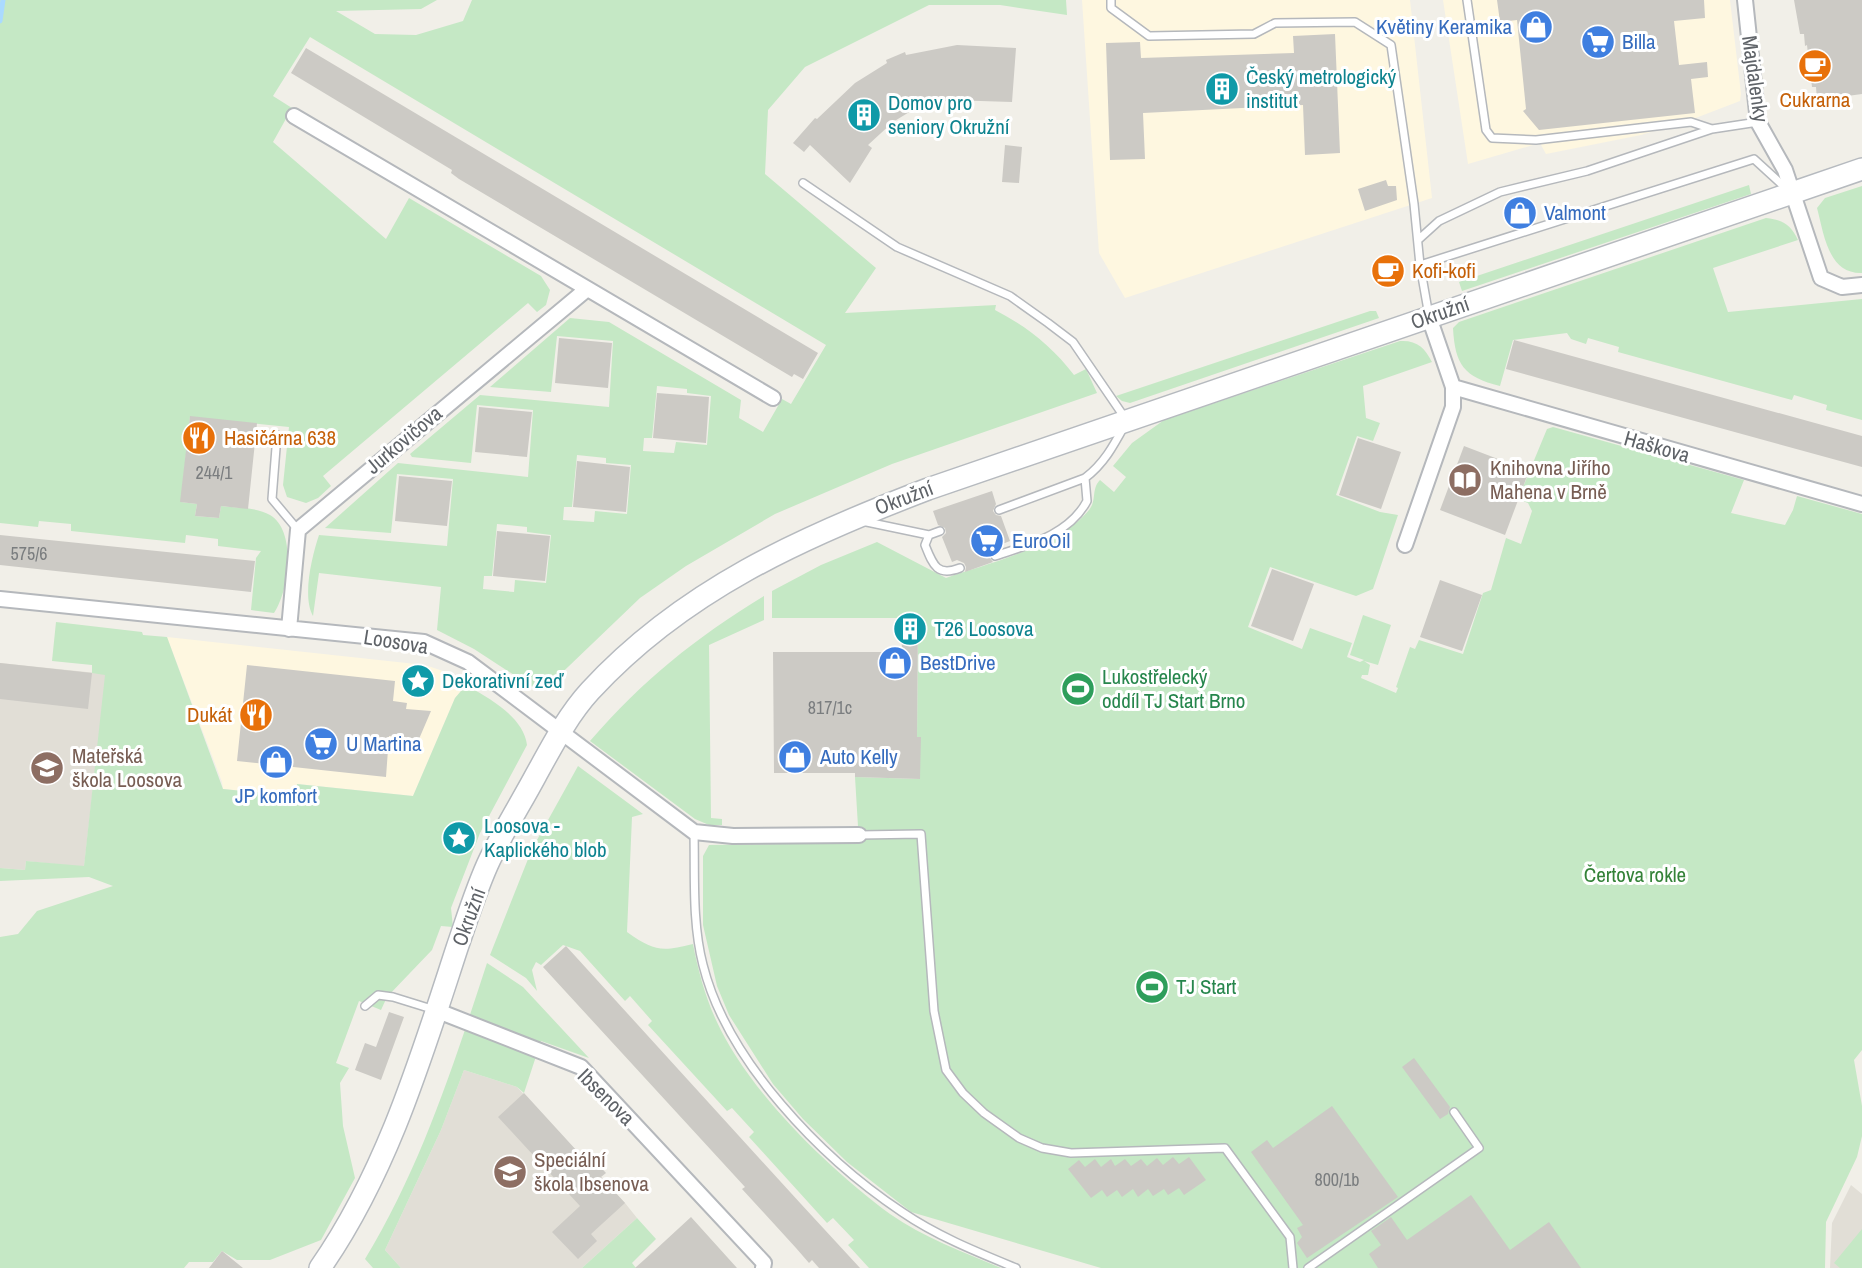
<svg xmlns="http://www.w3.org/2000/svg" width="1862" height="1268" font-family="'Archivo Narrow',sans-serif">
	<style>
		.commercial { fill: #fef7e0 }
		.education { fill: #e1ded6 }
		.green { fill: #c5e8c5; fill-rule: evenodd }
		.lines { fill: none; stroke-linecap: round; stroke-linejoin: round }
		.stream { stroke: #aadaff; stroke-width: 5 }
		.building { fill: #cccac5 }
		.lane-casing { stroke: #b5b8bc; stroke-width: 10 }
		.street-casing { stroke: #b5b8bc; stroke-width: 18 }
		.secondary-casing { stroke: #b6babf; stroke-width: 24 }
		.lane { stroke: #fff; stroke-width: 7 }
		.street { stroke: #fff; stroke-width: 14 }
		.secondary { stroke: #fff; stroke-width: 21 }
		.labels { text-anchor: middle; stroke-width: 6; stroke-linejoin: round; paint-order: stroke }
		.number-label { font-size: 18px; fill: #7a7d7f }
		.shop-label { font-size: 21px; fill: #366cbe; stroke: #fff; text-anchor: start }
		.culture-label { font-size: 21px; fill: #0d838f; stroke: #fff; text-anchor: start }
		.street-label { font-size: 21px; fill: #5f6368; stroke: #fff }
		.food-label { font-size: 21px; fill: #c56008; stroke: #fff; text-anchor: start }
		.education-label { font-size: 21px; fill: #785e54; stroke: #fff; text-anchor: start }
		.leisure-label { font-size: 21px; fill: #27864d; stroke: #fff; text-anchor: start }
		.park-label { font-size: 21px; fill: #348238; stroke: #fff }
	</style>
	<rect width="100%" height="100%" fill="#f1efe8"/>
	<!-- commercial -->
	<path class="commercial" d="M1082 0H1410L1432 198 1125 298 1099 253Z
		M1443 0H1730L1741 94 1740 101 1693 119 1641 135 1546 154 1540 143 1468 164Z
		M167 637 425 665 446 672 469 687 461 691 455 698 413 796 298 784 296 796 223 789 222 782Z"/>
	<!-- education -->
	<path class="education" d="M0 663 106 674 84 867 26 861 25 870 0 868Z
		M464 1070 517 1087 625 1203 637 1218 582 1268H401L385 1250 441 1130Z
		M1851 1185 1862 1194V1268H1830L1832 1223Z"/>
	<!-- green -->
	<path class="green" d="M0 0H437L421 9 336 11 375 34 416 35 463 21 472 0H1066L1067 15 1000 5H929L805 67 768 110 765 174 876 268 845 313 996 305 995 310C1026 326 1052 346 1074 375L1086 369 1097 393 892 464 775 514 686 566 640 598 545 689 534 688 474 649 437 630 441 587 319 573 313 616C302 597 312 556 319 535L447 546 453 479 397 474 391 533 325 528 398 463 528 477 533 410 477 405 471 463 412 457 410 454 480 395 609 407 613 341 557 336 551 392 490 387 570 318 609 322 741 400 739 418 763 432 782 399 791 404 826 345 310 37 273 96 292 108 273 142 386 239 409 198 541 276 550 290 546 305 537 312 528 303 323 476 331 486 318 498 306 503 287 497 283 485 289 427 190 417 181 502 197 504 195 516 219 518 221 506C236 508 257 507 270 515 297 531 289 591 274 613L251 610 256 558 261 551 218 546V539L186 535 185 543 71 531V524L39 521 38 527 0 523ZM657 386 687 389V393L711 396 707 445 676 442 674 453 643 451 644 438H652ZM577 455 606 458V463L631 465 627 514 595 511 594 522 563 520 564 507H572ZM497 524 527 527V532L551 535 546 583 515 580 514 592 483 589 484 576H492Z
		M1749 185 1751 194 1462 291 1459 282Z
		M1862 186V273C1828 274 1824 234 1817 208L1825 198Z
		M1766 218C1783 220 1790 224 1798 240L1713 268 1728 312 1862 299V420L1826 410 1827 405 1794 395 1792 400 1618 352 1619 347 1588 338 1586 344 1571 339 1567 333 1513 340 1500 386C1464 377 1455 365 1453 328L1459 322Z
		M1370 311H1376L1379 318 1130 403 1122 401 1116 396Z
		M1400 341C1417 340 1425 348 1432 362L1363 386 1366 418 1380 423 1373 441 1357 436 1336 495 1380 512 1398 515 1373 589 1356 596 1270 567 1248 627 1302 649 1310 628 1352 643 1347 657 1360 662 1364 660 1350 655 1363 615 1391 625 1378 665 1364 661 1370 665 1368 675H1362L1361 678 1396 693 1398 688 1396 687 1410 647 1415 649 1419 640 1463 654 1483 593 1491 590 1506 538 1521 544 1532 511 1528 503 1518 499 1547 429 1553 427 1744 480 1731 513 1785 525 1793 510 1797 496 1862 514V1050L1854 1060 1862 1106V1136L1857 1157 1826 1222 1825 1268H1101L911 1212 847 1162 803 1119 773 1084 729 1015 717 986 703 925V856L709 845 859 843 855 777 920 779 917 737 918 618H772V591L821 565 877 542 946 578C989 563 1060 546 1089 510 1097 501 1091 489 1100 480L1114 492 1126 477 1113 466 1132 443 1164 420Z
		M764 596V620L709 645 711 818 722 819V825H709L695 819 590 741C644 679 694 639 764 596Z
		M56 622 142 632 143 635 167 637 223 789 296 796 297 784 413 796 455 698 461 691 469 687C491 699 524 718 527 745L480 833 451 908 453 927 441 926 432 950 387 997 381 1010 359 1001 336 1063 349 1068 340 1083 343 1126 355 1178 321 1240 270 1260H237L222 1251 213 1262H189L184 1268H0V937L18 934 37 911 113 886 89 877 0 881V868L25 870 26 861 84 866 105 675 92 673V665L52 661Z
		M578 766 643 814 632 817 627 932C654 951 661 952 693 944 698 970 705 996 716 1020 748 1091 828 1168 890 1214 923 1237 963 1252 1001 1268H869L848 1245 854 1240 833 1218 827 1223 749 1137 754 1132 732 1108 727 1111 648 1025 652 1021 630 996 625 1001 580 951 563 945 541 965 536 962 532 970 537 991 526 978 490 955 532 849Z
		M487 963 523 987 589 1058 541 1041 524 1093 517 1087 464 1070 441 1130 385 1250 401 1268H373L365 1259C421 1167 454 1064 487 963Z
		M637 1218 656 1239 632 1263 636 1268H582Z
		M1862 1229V1268H1840L1834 1263Z"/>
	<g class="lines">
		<!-- stream -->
		<path class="stream" d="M0 21 3 0"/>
	</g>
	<!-- building -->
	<path class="building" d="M1497 0H1704L1705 18 1674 21 1679 65 1707 62 1708 77 1691 79 1695 113 1539 130 1523 111 1526 109 1517 20 1500 22Z
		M1794 0H1862V94L1817 100 1816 87H1812L1807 45 1805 46 1804 34H1800Z
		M1335 34 1340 153 1305 155 1303 105 1143 113 1145 159 1110 160 1106 43 1140 42 1141 58 1264 54 1294 53 1293 36Z
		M957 45 1016 48 1012 102 949 100 911 111 893 122 868 145 872 148 850 183 810 145 804 152 793 143 815 118 817 119 855 83 887 63 886 60 905 52 906 55Z
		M306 48 818 353 803 379 794 374 792 377 459 179 451 173 452 170 291 73Z
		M1005 145 1022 147 1019 183 1002 182Z
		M1386 180 1388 186H1396L1397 200 1365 211 1358 189Z
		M559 338 612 343 608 388 555 383Z
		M1514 340 1862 436V467L1506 369Z
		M657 393 709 397 706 443 653 438Z
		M479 407 532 412 527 457 475 452Z
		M190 416 257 423 248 509 221 506 219 518 195 516 197 504 180 502Z
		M1358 438 1401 452 1381 509 1339 495Z
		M1464 446 1529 471 1505 535 1440 510Z
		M577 461 630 467 626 512 573 507Z
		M399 476 452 481 447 526 395 521Z
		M992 491 996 504 993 511 996 515 1001 516 1010 541 992 548 989 557 993 562 965 572 966 567 964 563 957 560 952 562 942 537 946 533 945 528 938 525 933 511Z
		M497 531 550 536 545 581 493 576Z
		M0 535 255 561 251 592 0 565Z
		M1272 569 1314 584 1293 641 1251 626Z
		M1440 580 1482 595 1462 651 1420 637Z
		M901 620H918L917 737H921L920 779 855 777V773H774L773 652H902Z
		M0 663 92 673 88 709 0 699Z
		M247 665 395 681 393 701 407 703 406 709 431 711 419 739 389 736 386 777 237 761Z
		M566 946 801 1204 860 1268H819L812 1260 809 1263 796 1248 742 1189 745 1187 543 967Z
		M389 1012 404 1017 381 1080 355 1070 365 1043 376 1047Z
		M1414 1058 1450 1107 1448 1114 1440 1119 1402 1067Z
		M524 1093 588 1163 593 1159 606 1173 601 1177 625 1203 591 1234 597 1241 578 1259 552 1232 580 1206 498 1117Z
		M1332 1106 1398 1197 1307 1258 1297 1243 1302 1237 1297 1228 1303 1225 1251 1152 1267 1140 1273 1148Z
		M1173 1157 1179 1164 1189 1157 1206 1180 1184 1195 1179 1188 1168 1195 1164 1189 1153 1196 1148 1189 1138 1197 1133 1189 1122 1197 1117 1190 1107 1197 1102 1190 1091 1198 1068 1169 1079 1160 1085 1167 1095 1159 1101 1167 1111 1159 1115 1166 1125 1159 1131 1166 1141 1159 1147 1166 1157 1158 1163 1165Z
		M1471 1195 1510 1250 1549 1222 1581 1268H1378L1369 1254 1381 1245 1371 1231 1391 1217 1407 1240Z
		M691 1217 737 1268H635L653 1252Z
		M222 1251 243 1268H209Z"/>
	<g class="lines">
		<!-- lane casing -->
		<g class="lane-casing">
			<path id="lane" d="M1111 0V8L1149 36 1254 34 1275 23 1355 22 1391 45 1414 204 1420 265 1429 316
				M1467 0 1486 130 1492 138 1536 140 1691 122 1712 129
				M803 183 897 247 1010 296 1048 323 1073 342 1127 421C1115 443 1105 463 1085 478L999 510
				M1418 240 1439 221 1500 192 1587 171 1712 129 1758 122
				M1420 265 1754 159 1788 190
				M277 435 272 499 298 530
				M862 521 929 535 940 531
				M929 535 925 545C933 565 937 577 960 568
				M995 556C1028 545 1069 535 1087 501L1085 478
				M694 833C695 876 692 923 703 965 727 1061 821 1158 902 1212 937 1236 977 1252 1016 1268
				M859 835 921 834 934 1011 946 1070 963 1093 984 1113 1019 1138 1042 1148 1071 1153 1225 1148 1290 1237 1293 1268
				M365 1006 378 995 393 997 435 1010
				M1308 1268 1479 1148 1454 1112"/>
		</g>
		<!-- street casing -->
		<g class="street-casing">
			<path id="street" d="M1745 0 1758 122 1785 170 1821 278 1842 287 1862 285
				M294 116 773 398
				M1453 387 1862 504
				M1405 545 1453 407V387L1429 317
				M0 599 424 642 468 662 694 832 733 836 859 835
				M289 629 298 530 587 289
				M438 1011 581 1067 764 1263 763 1268"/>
		</g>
		<!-- secondary casing -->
		<g class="secondary-casing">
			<path id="secondary" d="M320 1268C387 1172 421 1058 457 948 467 919 477 886 490 859 504 830 521 803 536 775 552 746 568 715 590 691 683 590 802 537 928 489L1862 169"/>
		</g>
		<!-- lane -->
		<use href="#lane" class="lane"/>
		<!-- street -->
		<use href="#street" class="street"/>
		<!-- secondary -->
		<use href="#secondary" class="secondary"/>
	</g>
	<!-- icons -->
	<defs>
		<g id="shop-disc" transform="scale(1.75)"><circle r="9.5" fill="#3f7fe0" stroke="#fff"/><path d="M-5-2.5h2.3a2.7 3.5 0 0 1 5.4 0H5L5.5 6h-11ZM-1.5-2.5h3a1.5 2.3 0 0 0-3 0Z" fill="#fff"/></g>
		<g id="supermarket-disc" transform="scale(1.75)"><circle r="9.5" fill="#3f7fe0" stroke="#fff"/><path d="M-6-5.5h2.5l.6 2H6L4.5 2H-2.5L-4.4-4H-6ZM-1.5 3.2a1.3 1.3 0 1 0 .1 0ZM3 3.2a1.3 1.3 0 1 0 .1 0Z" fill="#fff"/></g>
		<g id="cafe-disc" transform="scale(1.75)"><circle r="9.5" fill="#e8710a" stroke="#fff"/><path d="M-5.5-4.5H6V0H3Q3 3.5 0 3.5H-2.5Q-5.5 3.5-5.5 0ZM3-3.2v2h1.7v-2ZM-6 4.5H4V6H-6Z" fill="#fff"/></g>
		<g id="building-disc" transform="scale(1.75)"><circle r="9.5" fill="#0f9aa8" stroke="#fff"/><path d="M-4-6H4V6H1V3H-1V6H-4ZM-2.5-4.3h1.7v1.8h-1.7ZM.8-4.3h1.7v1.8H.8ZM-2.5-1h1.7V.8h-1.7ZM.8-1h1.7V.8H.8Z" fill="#fff"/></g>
		<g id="restaurant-disc" transform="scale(1.75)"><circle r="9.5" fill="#e8710a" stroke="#fff"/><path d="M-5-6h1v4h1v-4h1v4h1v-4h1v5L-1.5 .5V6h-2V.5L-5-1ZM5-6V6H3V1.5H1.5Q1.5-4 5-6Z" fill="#fff"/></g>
		<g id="library-disc" transform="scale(1.75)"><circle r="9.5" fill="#8d6e63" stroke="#fff"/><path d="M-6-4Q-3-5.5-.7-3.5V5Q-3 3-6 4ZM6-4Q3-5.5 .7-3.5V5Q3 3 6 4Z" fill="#fff"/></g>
		<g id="sight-disc" transform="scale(1.75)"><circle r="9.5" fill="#0f9aa8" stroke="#fff"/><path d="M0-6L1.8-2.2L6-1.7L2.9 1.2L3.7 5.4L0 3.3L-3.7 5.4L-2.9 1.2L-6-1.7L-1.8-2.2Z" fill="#fff"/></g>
		<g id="stadium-disc" transform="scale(1.75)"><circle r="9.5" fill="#2e9e5b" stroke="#fff"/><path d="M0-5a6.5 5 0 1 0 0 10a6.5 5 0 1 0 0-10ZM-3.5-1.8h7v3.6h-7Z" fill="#fff"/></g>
		<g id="school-disc" transform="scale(1.75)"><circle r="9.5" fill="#8d6e63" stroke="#fff"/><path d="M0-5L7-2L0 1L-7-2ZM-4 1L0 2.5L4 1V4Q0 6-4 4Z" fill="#fff"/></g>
	</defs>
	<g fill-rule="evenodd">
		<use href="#shop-disc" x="1536" y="27"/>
		<use href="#supermarket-disc" x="1598" y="42"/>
		<use href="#cafe-disc" x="1815" y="66"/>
		<use href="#building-disc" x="1222" y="89"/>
		<use href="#building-disc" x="864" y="115"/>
		<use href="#shop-disc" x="1520" y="213"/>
		<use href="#cafe-disc" x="1388" y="271"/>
		<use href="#restaurant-disc" x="199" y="438"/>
		<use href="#library-disc" x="1465" y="480"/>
		<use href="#supermarket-disc" x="987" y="541"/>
		<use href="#building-disc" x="910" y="629"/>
		<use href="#shop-disc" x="895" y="663"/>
		<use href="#sight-disc" x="418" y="681"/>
		<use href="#stadium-disc" x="1078" y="689"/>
		<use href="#restaurant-disc" x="256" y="715"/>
		<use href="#supermarket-disc" x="321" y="744"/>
		<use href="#shop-disc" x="795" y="757"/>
		<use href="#shop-disc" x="276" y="762"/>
		<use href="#school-disc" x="47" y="768"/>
		<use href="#sight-disc" x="459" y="838"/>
		<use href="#stadium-disc" x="1152" y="987"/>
		<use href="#school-disc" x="510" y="1172"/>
	</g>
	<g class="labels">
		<!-- number labels -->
		<g class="number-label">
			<text x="214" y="479">244/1</text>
			<text x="29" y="560">575/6</text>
			<text x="830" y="714">817/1c</text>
			<text x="1337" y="1186">800/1b</text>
		</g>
		<!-- shop labels -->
		<g class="shop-label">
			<text x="1512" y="34" text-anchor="end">Květiny Keramika</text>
			<text x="1622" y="49">Billa</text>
			<text x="1544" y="220">Valmont</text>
			<text x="1012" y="548">EuroOil</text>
			<text x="920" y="670">BestDrive</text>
			<text x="346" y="751">U Martina</text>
			<text x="820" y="764">Auto Kelly</text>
			<text x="276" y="803" text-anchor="middle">JP komfort</text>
		</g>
		<!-- culture labels -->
		<g class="culture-label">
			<text x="1246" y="84">Český metrologický<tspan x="1246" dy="24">institut</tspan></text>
			<text x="888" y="110">Domov pro<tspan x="888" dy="24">seniory Okružní</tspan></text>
			<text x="934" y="636">T26 Loosova</text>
			<text x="442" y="688">Dekorativní zeď</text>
			<text x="484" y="833">Loosova -<tspan x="484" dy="24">Kaplického blob</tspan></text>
		</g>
		<!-- street labels -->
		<g class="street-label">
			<text transform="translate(1755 79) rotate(82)" y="7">Majdalenky</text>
			<text transform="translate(1440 313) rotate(-19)" y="7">Okružní</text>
			<text transform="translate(404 440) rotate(-40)" y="7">Jurkovičova</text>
			<text transform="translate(1657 447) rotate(16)" y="7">Haškova</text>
			<text transform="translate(904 498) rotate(-21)" y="7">Okružní</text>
			<text transform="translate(396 642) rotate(9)" y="7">Loosova</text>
			<text transform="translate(469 917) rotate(-70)" y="7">Okružní</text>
			<text transform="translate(606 1097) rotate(45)" y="7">Ibsenova</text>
		</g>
		<!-- food labels -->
		<g class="food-label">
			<text x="1815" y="107" text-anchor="middle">Cukrarna</text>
			<text x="1412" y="278">Kofi-kofi</text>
			<text x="224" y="445">Hasičárna 638</text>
			<text x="232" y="722" text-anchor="end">Dukát</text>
		</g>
		<!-- education labels -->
		<g class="education-label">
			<text x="1490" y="475">Knihovna Jiřího<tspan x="1490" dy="24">Mahena v Brně</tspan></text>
			<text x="72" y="763">Mateřská<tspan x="72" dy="24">škola Loosova</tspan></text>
			<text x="534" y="1167">Speciální<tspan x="534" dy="24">škola Ibsenova</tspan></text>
		</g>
		<!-- leisure labels -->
		<g class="leisure-label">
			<text x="1102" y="684">Lukostřelecký<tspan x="1102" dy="24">oddíl TJ Start Brno</tspan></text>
			<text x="1176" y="994">TJ Start</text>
		</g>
		<!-- park labels -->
		<g class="park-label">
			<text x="1635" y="882">Čertova rokle</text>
		</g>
	</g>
</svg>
